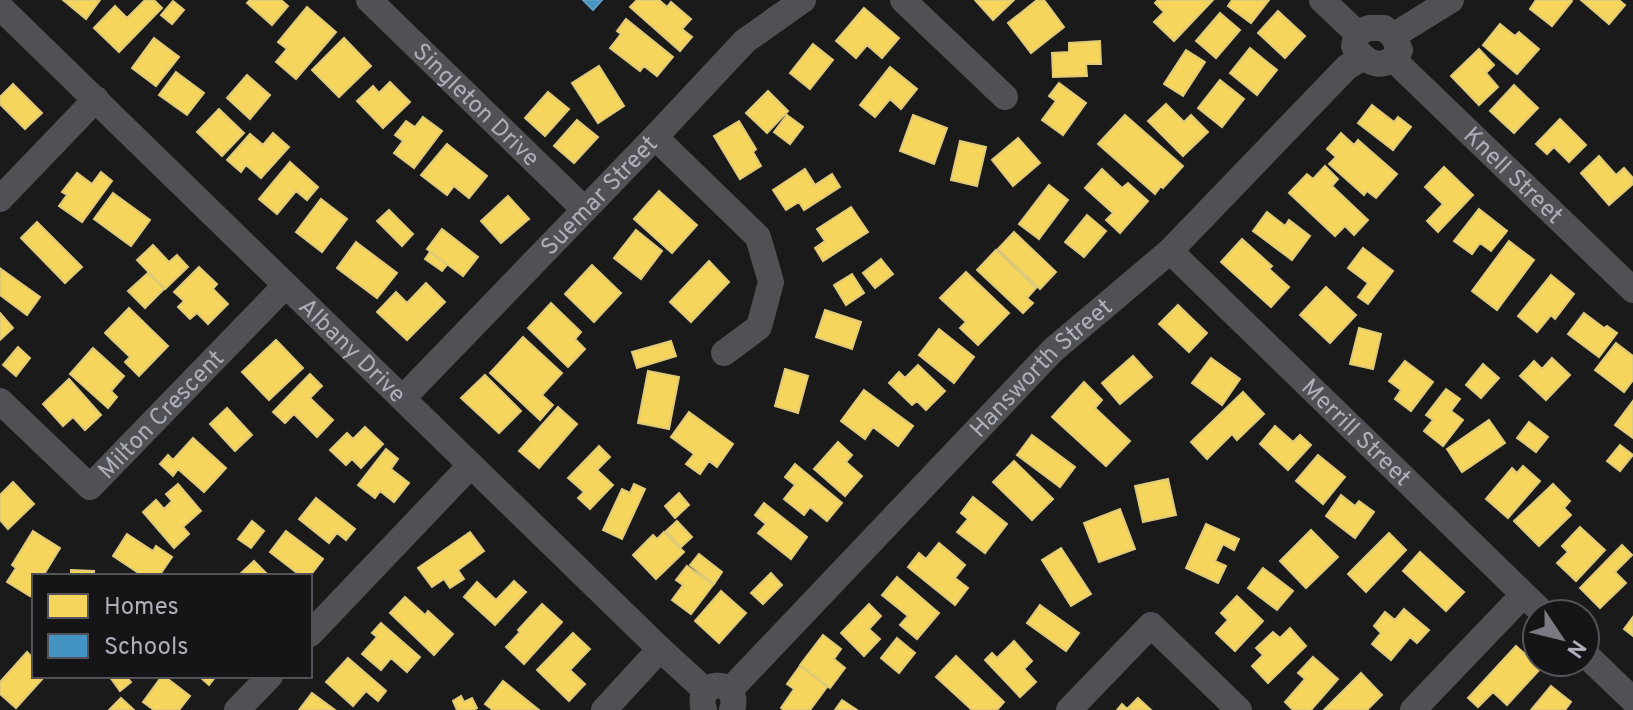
<svg xmlns="http://www.w3.org/2000/svg" width="1633" height="710" font-family="Overpass,sans-serif">
	<style>
		.homes { fill: #f6d55c; stroke: #e0ca78; stroke-width: 2 }
		.schools { fill: #4393c3; stroke: #639bc0; stroke-width: 2 }
		.lines { fill: none; stroke-linecap: round; stroke-linejoin: round }
		.minor { stroke: #505154; stroke-width: 26 }
		.labels { text-anchor: middle; stroke-width: 8; stroke-linejoin: round; paint-order: stroke }
		.street-label { font-size: 24px; fill: #adafba; stroke: #151416 }
	</style>
	<rect width="100%" height="100%" fill="#1a1a1b"/>
	<!-- homes -->
	<path class="homes" d="M63 0H100L86 19Z
		M145 0H154L162 8 119 52 94 28 115 6 127 18Z
		M250 0H281L288 6 272 25 247 3Z
		M637 0H659L667 7 671 2 691 19 682 29 692 37 680 51 630 7Z
		M975 0H1014L993 20Z
		M1037 0H1044L1064 27 1031 53 1008 23Z
		M1158 0H1213L1174 41 1154 22 1164 12 1155 3Z
		M1232 0H1269L1251 23 1228 6Z
		M1536 0H1571L1572 1 1552 26 1530 9Z
		M1581 0H1619L1625 5 1609 24Z
		M173 1 184 10 172 24 161 15Z
		M307 7 336 32 296 79 276 62 287 49 278 42Z
		M864 8 899 38 882 58 867 45 856 58 836 41Z
		M1278 11 1305 36 1285 58 1258 33Z
		M1220 13 1240 30 1216 58 1196 41Z
		M626 19 673 57 657 76 644 66 640 71 610 48 621 34 617 31Z
		M1500 24 1515 36 1519 32 1539 49 1517 74 1483 45Z
		M154 38 179 57 156 86 132 68Z
		M344 38 371 66 339 97 312 70Z
		M1100 41 1101 64H1086L1087 76 1053 77 1052 53 1069 52V43Z
		M813 44 833 60 810 89 790 73Z
		M1250 48 1277 70 1257 95 1230 73Z
		M1479 49 1494 65 1486 73 1498 87 1479 105 1451 76Z
		M1186 50 1205 62 1183 96 1164 84Z
		M599 66 624 106 598 123 572 83Z
		M890 67 917 89 901 109 890 99 875 117 860 105Z
		M176 72 204 93 187 115 159 95Z
		M247 75 270 95 250 119 227 98Z
		M1220 80 1244 99 1222 127 1198 108Z
		M390 82 410 102 383 128 357 101 373 86 379 93Z
		M1059 83 1086 103 1063 135 1042 120 1056 101 1049 96Z
		M13 84 42 113 25 129 0 104V97Z
		M1514 85 1538 108 1514 133 1490 111Z
		M768 91 788 111 767 133 746 113Z
		M548 92 569 109 545 136 525 118Z
		M1166 104 1184 122 1191 115 1208 132 1183 156 1148 121Z
		M1372 105 1394 122 1398 117 1411 127 1393 150 1358 123Z
		M219 109 244 133 222 156 197 132Z
		M787 115 803 127 790 144 774 132Z
		M913 115 947 128 934 164 900 151Z
		M1125 115 1183 166 1163 188 1161 186 1155 194 1098 144Z
		M423 117 442 131 414 168 394 153 403 141 395 135 406 121 415 127Z
		M1560 119 1586 145 1569 162 1554 147 1547 154 1536 144Z
		M577 120 598 137 574 163 554 146Z
		M739 121 756 149 753 152 761 166 740 179 714 136Z
		M273 133 289 147 261 178 246 165 241 172 227 160 250 134 263 145Z
		M1341 133 1354 145 1358 140 1397 174 1376 198 1367 191 1364 195 1329 164 1336 157 1327 149Z
		M1018 138 1040 163 1013 186 992 160Z
		M960 141 986 147 977 186 951 180Z
		M447 144 487 176 469 198 454 186 447 195 421 175Z
		M1599 156 1616 175 1624 168 1633 178V184L1609 205 1581 173Z
		M290 162 318 187 307 200 296 191 277 214 259 199Z
		M1325 166 1338 179 1332 186 1368 220 1354 235 1345 226 1335 236 1289 193 1307 174 1313 179Z
		M1444 167 1473 195 1438 232 1427 221 1443 204 1425 187Z
		M805 169 815 185 832 174 840 187 804 210 799 202 786 210 773 190Z
		M1102 169 1122 188 1128 183 1148 201 1120 233 1106 220 1113 213 1085 188Z
		M101 172 112 181 82 222 59 206 67 195 62 192 77 173 92 184Z
		M1049 185 1068 200 1039 239 1019 224Z
		M659 191 697 225 672 253 634 219Z
		M113 193 150 220 131 246 94 219Z
		M508 196 529 219 501 243 481 221Z
		M321 199 347 219 322 252 296 232Z
		M851 207 868 232 823 261 815 248 825 241 817 229Z
		M1479 209 1507 231 1491 251 1480 243 1472 254 1454 241Z
		M389 210 413 234 402 246 377 221Z
		M1267 212 1285 226 1289 220 1310 236 1292 260 1253 231Z
		M1087 215 1106 231 1084 257 1065 242Z
		M37 222 82 267 65 283 21 238Z
		M442 229 478 257 463 276 427 249Z
		M636 230 662 251 641 279 614 258Z
		M1014 232 1056 272 1040 289 998 249Z
		M1242 239 1272 266 1269 269 1289 287 1271 307 1221 262Z
		M1509 241 1534 260 1497 310 1472 291Z
		M356 242 397 273 377 298 337 268Z
		M153 245 169 262 177 255 188 267 165 289 137 260Z
		M1363 248 1393 271 1368 304 1358 297 1368 283 1348 268Z
		M996 250 1036 288 1027 298 1033 303 1023 313 977 270Z
		M430 252 447 265 442 271 425 259Z
		M881 259 893 274 875 288 863 273Z
		M709 261 729 282 691 322 670 302Z
		M592 265 621 293 594 322 565 294Z
		M199 267 217 284 213 289 228 304 208 324 197 313 190 319 178 307 184 301 174 292Z
		M1 269 40 297 27 315 0 295Z
		M966 272 1009 313 978 345 960 328 966 322 940 298Z
		M148 273 164 289 145 308 128 291Z
		M852 274 864 293 846 305 834 285Z
		M1551 275 1574 294 1555 319 1551 315 1537 332 1518 316Z
		M426 283 445 302 407 340 377 312 396 292 407 303Z
		M1326 287 1356 315 1330 343 1300 315Z
		M551 303 581 332 575 339 585 349 568 367 528 328Z
		M1178 305 1207 333 1189 352 1159 324Z
		M129 308 168 346 139 376 125 362 130 357 105 333Z
		M825 310 861 322 852 349 816 337Z
		M0 313 13 328 0 340Z
		M1584 313 1604 328 1607 326 1617 333 1599 357 1568 334Z
		M1359 328 1381 334 1373 369 1350 364Z
		M939 329 974 357 954 383 919 355Z
		M523 337 562 373 542 395 553 405 540 420 490 373Z
		M276 340 303 368 269 400 242 372Z
		M671 341 676 356 637 368 632 352Z
		M1616 343 1633 356V380L1624 392 1595 370Z
		M18 347 30 358 16 376 3 365Z
		M93 348 124 376 111 391 117 397 108 408 70 374Z
		M1133 356 1152 377 1120 404 1102 383Z
		M1211 358 1240 379 1222 405 1192 383Z
		M1552 358 1570 375 1546 400 1520 376 1534 361 1542 369Z
		M1405 361 1433 382 1411 411 1395 399 1401 390 1389 381Z
		M1483 364 1499 378 1481 398 1466 385Z
		M918 365 945 391 926 410 917 401 912 405 889 383 899 372 905 378Z
		M785 369 808 376 798 413 775 406Z
		M648 371 679 377 669 429 638 423Z
		M310 374 322 386 310 398 333 420 317 437 294 414 285 423 273 412Z
		M485 375 521 411 499 433 461 398Z
		M69 379 101 415 85 430 73 417 63 426 43 404Z
		M1084 382 1102 400 1095 408 1130 441 1106 466 1052 417Z
		M1446 389 1460 399 1451 411 1463 420 1443 446 1424 431 1433 420 1426 415Z
		M864 390 913 426 898 446 873 427 865 439 841 421Z
		M1243 392 1264 414 1237 440 1232 434 1207 459 1191 442Z
		M1633 401V438L1615 425Z
		M558 407 577 424 539 468 519 451Z
		M227 408 252 435 235 451 210 424Z
		M689 412 733 444 717 467 709 461 700 474 686 464 694 454 671 437Z
		M1489 420 1505 443 1462 472 1447 449Z
		M1529 422 1548 437 1536 452 1517 438Z
		M1275 426 1293 442 1300 435 1311 445 1288 470 1260 444Z
		M365 427 383 444 361 468 352 459 346 465 330 450 347 433 353 439Z
		M1032 435 1075 467 1060 487 1017 455Z
		M193 438 226 468 204 492 178 469 173 476 160 464 168 455 173 460Z
		M838 442 852 455 846 462 862 476 845 496 814 469Z
		M1620 445 1633 455 1620 471 1607 461Z
		M599 446 610 457 597 470 613 485 590 509 578 498 584 492 568 478Z
		M386 449 398 459 391 469 409 483 394 502 380 491 375 498 358 485Z
		M1318 455 1345 477 1323 504 1296 481Z
		M1014 461 1053 499 1032 520 993 482Z
		M795 464 842 503 827 521 810 507 804 515 784 499 795 485 785 477Z
		M1523 466 1540 481 1508 518 1486 499 1512 468 1517 473Z
		M1168 479 1176 515 1143 522 1135 486Z
		M13 482 34 504 8 529 0 520V495Z
		M178 484 201 511 183 527 189 534 174 548 143 512 156 500 164 509 172 501 166 494Z
		M634 484 645 489 622 539 603 530 622 489 630 493Z
		M1553 484 1570 501 1564 508 1571 515 1539 546 1514 521Z
		M679 493 689 505 675 518 665 506Z
		M1341 495 1355 506 1359 501 1374 512 1355 538 1326 516Z
		M973 497 1007 524 985 553 957 532 968 519 961 513Z
		M316 498 355 529 346 540 337 533 329 543 299 519Z
		M764 503 807 537 791 559 758 533 766 524 755 515Z
		M1120 509 1135 549 1099 562 1084 523Z
		M252 521 264 531 251 548 238 539Z
		M677 521 692 537 681 547 666 531Z
		M1206 524 1239 539 1234 550 1223 544 1215 561 1226 566 1218 583 1186 568Z
		M1580 527 1605 550 1576 581 1557 563 1568 552 1562 546Z
		M1311 530 1338 557 1306 588 1280 561Z
		M33 531 60 548 43 576H34V589L30 596 7 582 16 568 12 565Z
		M286 531 323 559 310 576H301L270 552Z
		M470 532 484 551 458 570 464 579 450 588 444 579 432 587 418 568Z
		M664 532 684 552 656 579 633 555 653 535 657 539Z
		M1389 533 1406 550 1366 592 1348 574Z
		M127 534 153 551 156 546 172 557 159 576H143L113 556Z
		M939 543 965 565 955 578 968 588 955 605 908 567 919 553 926 559Z
		M1622 545 1632 555 1615 572 1626 583 1600 608 1580 588Z
		M1061 548 1091 594 1071 606 1042 560Z
		M1420 552 1464 592 1446 611 1403 571Z
		M699 554 722 572 714 584 690 565Z
		M254 561 269 576H238Z
		M687 566 713 585 691 614 672 600 683 585 676 580Z
		M1263 568 1293 591 1277 610 1248 588Z
		M71 570 94 571V576H71Z
		M771 573 782 585 763 604 751 593Z
		M897 577 939 613 917 639 900 625 908 616 882 595Z
		M514 581 526 592 495 625 464 597 477 582 496 600Z
		M721 591 746 613 719 643 695 621Z
		M1237 596 1263 621 1235 651 1216 633 1228 620 1221 613Z
		M405 597 425 615 428 611 453 634 434 655 390 613Z
		M542 604 562 622 524 664 506 647 520 632 518 630Z
		M869 604 881 616 869 629 880 639 864 656 841 633Z
		M1040 605 1079 633 1066 651 1027 623Z
		M1404 609 1429 630 1417 643 1410 637 1391 660 1372 644 1381 633 1374 626 1385 612 1395 620Z
		M1633 617V636L1624 629Z
		M381 623 420 657 407 672 391 658 381 670 362 654 377 637 372 633Z
		M1290 628 1306 646 1268 683 1252 666 1263 655 1256 648 1273 632 1280 638Z
		M573 633 590 649 570 670 585 684 569 701 537 670Z
		M823 635 841 649 834 659 845 668 830 688 800 665Z
		M897 638 915 653 899 673 881 658Z
		M1014 641 1032 661 1024 669 1036 682 1020 697 985 660 992 653 997 658Z
		M1516 646 1541 668 1507 705 1493 692 1478 707 1468 698Z
		M27 652 34 659V676H45L16 708 0 694V682Z
		M956 656 1004 702 997 710H972L936 677Z
		M1313 657 1338 679 1311 710H1293L1285 702 1305 679 1298 673Z
		M348 658 386 691 378 701 366 691 353 706 326 682Z
		M800 666 827 687 810 710H784L781 708 794 689 787 684Z
		M1361 673 1382 695 1367 710H1324Z
		M112 676H126L131 682 120 691 110 677Z
		M162 676H164L190 696 179 710H154L143 702Z
		M199 676H216L209 685Z
		M503 681 539 710H493L485 704Z
		M1551 686 1571 702 1565 710H1531Z
		M312 693 335 710H299Z
		M461 696 464 702 472 698 477 708 473 710H457L453 701Z
		M121 698 134 710H109Z
		M1138 698 1151 710H1117L1122 704 1127 709Z
		M842 700 857 710H835Z"/>
	<!-- schools -->
	<path class="schools" d="M583 0H602L593 10Z"/>
	<g class="lines">
		<!-- minor -->
		<g class="minor">
			<path id="s1" d="M369 0 584 209"/>
			<path d="M903 0 1005 97"/>
			<path d="M1322 0 1357 33"/>
			<path id="s2" d="M0 7 660 649 706 691"/>
			<path d="M1369 28H1384L1393 36 1400 50C1385 72 1367 65 1354 46L1357 33Z"/>
			<path d="M1393 36 1451 0"/>
			<path id="s3" d="M1394 60 1633 290"/>
			<path d="M655 137 758 237 771 282 759 327 724 353"/>
			<path d="M0 199 96 99"/>
			<path id="s4" d="M1170 251 1544 614"/>
			<path id="s5" d="M403 398 655 137 745 41 803 0"/>
			<path id="s6" d="M0 401 90 487 285 286"/>
			<path d="M310 634 471 465"/>
			<path d="M1585 654 1633 700"/>
			<path id="s7" d="M730 690 1053 350 1170 251 1347 67 1362 58"/>
			<path d="M237 710 270 676"/>
			<path d="M604 710 660 649"/>
			<path d="M704 710C694 677 742 678 732 710"/>
			<path d="M1069 710 1151 625 1239 710"/>
			<path d="M1413 710 1523 595"/>
		</g>
	</g>
	<g class="labels">
		<!-- street labels -->
		<g class="street-label">
			<text dy="8" stroke="none"><textPath href="#s1" startOffset="150">Singleton Drive</textPath></text>
			<text dy="8" stroke="none"><textPath href="#s3" startOffset="166">Knell Street</textPath></text>
			<text dy="8" stroke="none"><textPath href="#s5" startOffset="282">Suemar Street</textPath></text>
			<text dy="8" stroke="none"><textPath href="#s2" startOffset="492">Albany Drive</textPath></text>
			<text dy="8" stroke="none"><textPath href="#s7" startOffset="448">Hansworth Street</textPath></text>
			<text dy="8" stroke="none"><textPath href="#s6" startOffset="226">Milton Crescent</textPath></text>
			<text dy="8" stroke="none"><textPath href="#s4" startOffset="260">Merrill Street</textPath></text>
		</g>
	</g>
	<!-- legend -->
	<rect x="32" y="574" width="280" height="104" fill="#151416" stroke="#525258" stroke-width="2"/>
	<rect x="48" y="594" width="40" height="24" fill="#f6d55c" stroke="#525258" stroke-width="2"/>
	<text x="104" y="614" font-size="24" fill="#adafba">Homes</text>
	<rect x="48" y="634" width="40" height="24" fill="#4393c3" stroke="#525258" stroke-width="2"/>
	<text x="104" y="654" font-size="24" fill="#adafba">Schools</text>
	<!-- north arrow -->
	<g transform="translate(1561 638) rotate(125)"><circle r="38" fill="#151416" stroke="#525258" stroke-width="2"/>
	<path d="M0-6L14 30L0 20L-14 30Z" fill="#7a7b82"/>
	<text y="-12" font-size="22" font-weight="bold" text-anchor="middle" fill="#adafba">N</text>
	</g>
</svg>
